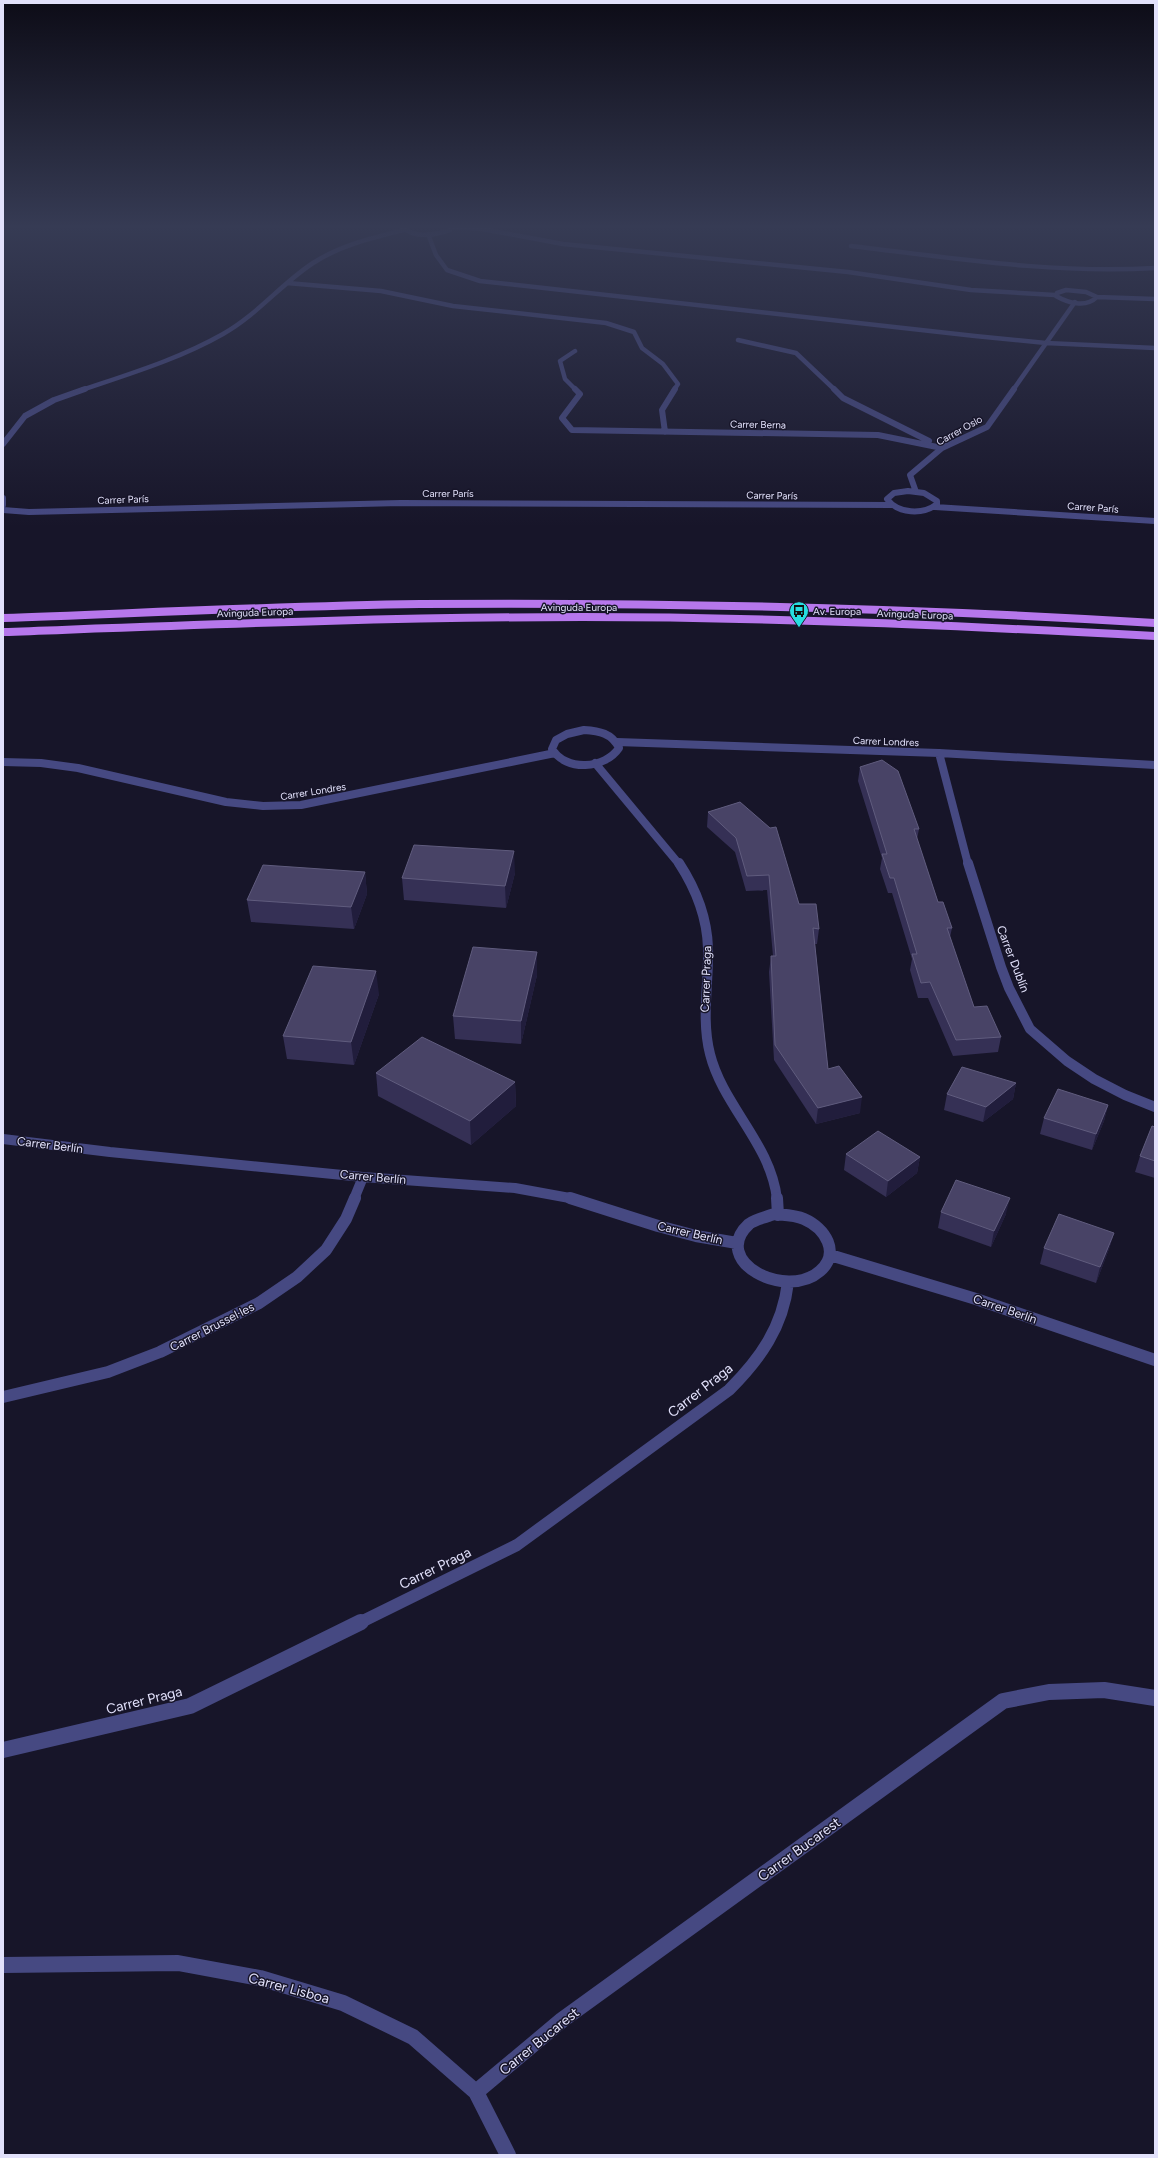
<svg xmlns="http://www.w3.org/2000/svg" width="1158" height="2158" font-family="Figtree,sans-serif">
	<style>
		.lines { fill: none; stroke-linecap: round; stroke-linejoin: round }
		.minor-far5 { stroke: #464982; stroke-width: 4.5 }
		.minor-far4 { stroke: #464982; stroke-width: 6 }
		.minor-far3 { stroke: #464982; stroke-width: 8 }
		.minor-far2 { stroke: #464982; stroke-width: 10 }
		.minor-far1 { stroke: #464982; stroke-width: 12 }
		.minor { stroke: #464982; stroke-width: 16 }
		.major { stroke: #b677ec; stroke-width: 8 }
		.wall { fill: #353055 }
		.shaded-wall { fill: #211d3c }
		.building { fill: #484366; stroke: #605c7e }
		.labels { text-anchor: middle; stroke-width: 3; stroke-linejoin: round; paint-order: stroke }
		.far-street-label { font-size: 10px; fill: #e2e1fb; stroke: #171529 }
		.far-poi-label { font-size: 10px; fill: #e2e1fb; stroke: #171529; text-anchor: start }
		.street-label { font-size: 12px; fill: #e2e1fb; stroke: #171529 }
		.near-street-label { font-size: 14px; fill: #e2e1fb; stroke: #171529 }
	</style>
	<rect width="100%" height="100%" fill="#171529"/>
	<g class="lines">
		<!-- minor-far5 -->
		<path class="minor-far5" d="M403 225 402 227C415 239 435 235 450 230L451 224
			M452 227 482 229 563 244 848 272 971 290 1055 295
			M428 234 436 255 447 270 480 281 975 336 1046 343 1155 348
			M851 246C953 258 1052 274 1155 268
			M287 283 381 291 453 306 606 323 634 332 642 348 663 364 678 384 674 390
			M1066 290 1086 292 1097 297C1086 308 1068 303 1056 296L1057 293Z
			M1097 297 1155 299
			M738 340 796 353 835 390
			M575 351 560 361 565 379 576 390
			M82 390C129 374 179 359 223 334 257 315 281 284 313 263 341 245 372 238 404 230
			M1013 390 1075 302"/>
		<!-- minor-far4 -->
		<path class="minor-far4" d="M575 389 580 394 562 418 572 430 878 435 942 448
			M834 389 843 398 929 441
			M665 432 662 410 675 389
			M3 444 25 416 54 400 85 389
			M908 491 924 493 937 501V504C923 515 898 514 887 499L894 493Z
			M916 492 910 475 942 448 987 427 1014 389
			M3 498V505
			M935 507 1155 521
			M3 510 29 512 401 503 892 505"/>
		<!-- minor-far3 -->
		<path class="minor-far3" d="M584 730C599 731 612 733 619 748 605 769 566 772 552 749L556 740 567 734Z
			M617 742 939 753 1155 765
			M939 753 968 864
			M3 762 41 763 78 768 226 802 263 806 301 805 555 753
			M595 763 679 864"/>
		<!-- minor-far2 -->
		<path class="minor-far2" d="M679 863C696 889 707 916 708 948 709 983 701 1019 710 1054 723 1106 771 1144 777 1199
			M968 863 1001 967 1009 988 1030 1029 1067 1061 1094 1079 1125 1095 1155 1107
			M3 1139 110 1152 363 1177 515 1188 575 1199
			M354 1199 363 1177"/>
		<!-- minor-far1 -->
		<path class="minor-far1" d="M570 1198 658 1226 696 1236 737 1243
			M777 1198 778 1215
			M774 1214C784 1215 795 1215 804 1219 825 1228 841 1253 820 1271 786 1301 709 1261 749 1224 755 1219 767 1217 774 1214Z
			M830 1255 976 1299 1155 1360
			M3 1397 108 1372 160 1352 259 1303 297 1277 326 1250 346 1219 355 1198
			M359 1623 517 1545 729 1390C760 1359 783 1327 788 1282"/>
		<!-- minor -->
		<path class="minor" d="M3 1750 190 1706 361 1622
			M3 1965 178 1963 260 1978 343 2003 413 2037 476 2092 508 2155
			M476 2092 562 2020 1003 1701 1049 1692 1104 1690 1155 1698"/>
		<!-- major -->
		<path class="major" d="M3 618C142 613 281 606 420 604 665 602 910 608 1155 623
			M3 632C196 625 389 617 582 617 773 617 964 626 1155 636"/>
	</g>
	<!-- wall -->
	<path class="wall" d="M860 767 919 829 917 839 938 902 952 928 950 937 974 1007 1001 1037 998 1052 953 1056 928 998H918L910 970 912 959 892 893H888L880 869 882 858 858 781Z
		M740 802 799 904 819 929 817 944H815L828 1069 860 1113 816 1124 774 1060 769 972 771 956H773L767 890 746 891 735 852 707 827 708 812Z
		M365 872 367 894 354 929 251 922 247 900Z
		M515 873 506 908 404 900 402 878Z
		M537 975 521 1044 455 1039 453 1016Z
		M379 994 354 1065 287 1059 283 1036Z
		M376 1073 515 1082 516 1106 471 1145 378 1096Z
		M1016 1083 1013 1099 983 1122 944 1110 947 1094Z
		M1108 1105 1104 1121 1092 1150 1040 1134 1044 1118Z
		M1155 1127V1178L1135 1172 1140 1156Z
		M846 1154 920 1157 917 1173 886 1197 844 1170Z
		M941 1212 1006 1214 991 1247 938 1228Z
		M1114 1233 1109 1249 1096 1283 1040 1264 1044 1248Z"/>
	<!-- shaded-wall -->
	<path class="shaded-wall" d="M514 851 515 873 506 908 505 886Z
		M365 872 367 894 354 929 351 907Z
		M537 952V975L521 1044V1021Z
		M376 971 379 994 354 1065 351 1042Z
		M515 1082 516 1106 471 1145 470 1121Z
		M1016 1083 1013 1099 983 1122 986 1107Z
		M862 1097 860 1113 816 1124 818 1108Z
		M1108 1105 1104 1121 1092 1150 1096 1134Z
		M920 1157 917 1173 886 1197 888 1181Z
		M1010 1198 1006 1214 991 1247 994 1231Z
		M1114 1233 1109 1249 1096 1283 1100 1267Z"/>
	<!-- building -->
	<path class="building" d="M882 760 898 771 919 829H914L938 902H943L952 928H947L974 1007 987 1006 1001 1037 956 1040 930 982 921 983 912 954H917L894 878H890L882 854H887L860 767Z
		M740 802 770 828 776 827 799 904H816L819 929 813 928 828 1069 839 1066 862 1097 818 1108 775 1045 771 956H776L769 875 747 876 736 838 708 812Z
		M414 845 514 851 505 886 402 878Z
		M263 865 365 872 351 907 247 900Z
		M473 947 537 952 521 1021 453 1016Z
		M313 966 376 971 351 1042 283 1036Z
		M422 1037 515 1082 470 1121 376 1073Z
		M962 1067 1016 1083 986 1107 947 1094Z
		M1058 1089 1108 1105 1096 1134 1044 1118Z
		M1152 1126 1155 1127V1161L1140 1156Z
		M878 1131 920 1157 888 1181 846 1154Z
		M956 1180 1010 1198 994 1231 941 1212Z
		M1059 1214 1114 1233 1100 1267 1044 1248Z"/>
	<!-- sky -->
	<linearGradient id="sky" x2="0" y2="1"><stop stop-color="#0d0c17"/><stop offset="0.43" stop-color="#363b54"/><stop offset="1" stop-color="#363b54" stop-opacity="0"/></linearGradient>
	<rect width="1158" height="527" fill="url(#sky)"/>
	<!-- icons -->
	<defs>
		<g id="bus-pin" transform="scale(1)"><path d="M0 17L-7.5 6A9.5 9.5 0 1 1 7.5 6Z" fill="#27dee1" stroke="#171529"/><path d="M-5-6H5V4H4V6H2V4H-2V6H-4V4H-5ZM-3.5-4V0h7V-4ZM-3.5 1.2v1.5H-2V1.2ZM2 1.2v1.5H3.5V1.2Z" fill="#111"/></g>
	</defs>
	<g fill-rule="evenodd">
		<use href="#bus-pin" x="799" y="611"/>
	</g>
	<g class="labels">
		<!-- far-street labels -->
		<g class="far-street-label">
			<text transform="translate(758 424) rotate(1)" y="4">Carrer Berna</text>
			<text transform="translate(959 430) rotate(-29)" y="4">Carrer Oslo</text>
			<text x="448" y="497">Carrer París</text>
			<text transform="translate(772 495) rotate(1)" y="4">Carrer París</text>
			<text transform="translate(123 499) rotate(-2)" y="4">Carrer París</text>
			<text transform="translate(1093 507) rotate(4)" y="4">Carrer París</text>
			<text x="579" y="611">Avinguda Europa</text>
			<text transform="translate(255 612) rotate(-2)" y="4">Avinguda Europa</text>
			<text transform="translate(915 614) rotate(2)" y="4">Avinguda Europa</text>
			<text transform="translate(886 741) rotate(2)" y="4">Carrer Londres</text>
			<text transform="translate(313 791) rotate(-9)" y="4">Carrer Londres</text>
		</g>
		<!-- far-poi labels -->
		<g class="far-poi-label">
			<text x="813" y="615">Av. Europa</text>
		</g>
		<!-- street labels -->
		<g class="street-label">
			<text transform="translate(1013 959) rotate(69)" y="4">Carrer Dublín</text>
			<text transform="translate(706 979) rotate(-88)" y="4">Carrer Praga</text>
			<text transform="translate(50 1145) rotate(7)" y="4">Carrer Berlín</text>
			<text transform="translate(373 1177) rotate(5)" y="4">Carrer Berlín</text>
			<text transform="translate(690 1233) rotate(13)" y="4">Carrer Berlín</text>
			<text transform="translate(1005 1309) rotate(19)" y="4">Carrer Berlín</text>
			<text transform="translate(212 1327) rotate(-27)" y="4">Carrer Brussel·les</text>
		</g>
		<!-- near-street labels -->
		<g class="near-street-label">
			<text transform="translate(700 1390) rotate(-38)" y="5">Carrer Praga</text>
			<text transform="translate(435 1568) rotate(-26)" y="5">Carrer Praga</text>
			<text transform="translate(144 1700) rotate(-14)" y="5">Carrer Praga</text>
			<text transform="translate(799 1849) rotate(-36)" y="5">Carrer Bucarest</text>
			<text transform="translate(289 1988) rotate(15)" y="5">Carrer Lisboa</text>
			<text transform="translate(539 2041) rotate(-39)" y="5">Carrer Bucarest</text>
		</g>
	</g>
	<!-- border -->
	<rect width="1158" height="2158" fill="none" stroke="#e2e1fb" stroke-width="8"/>
</svg>
